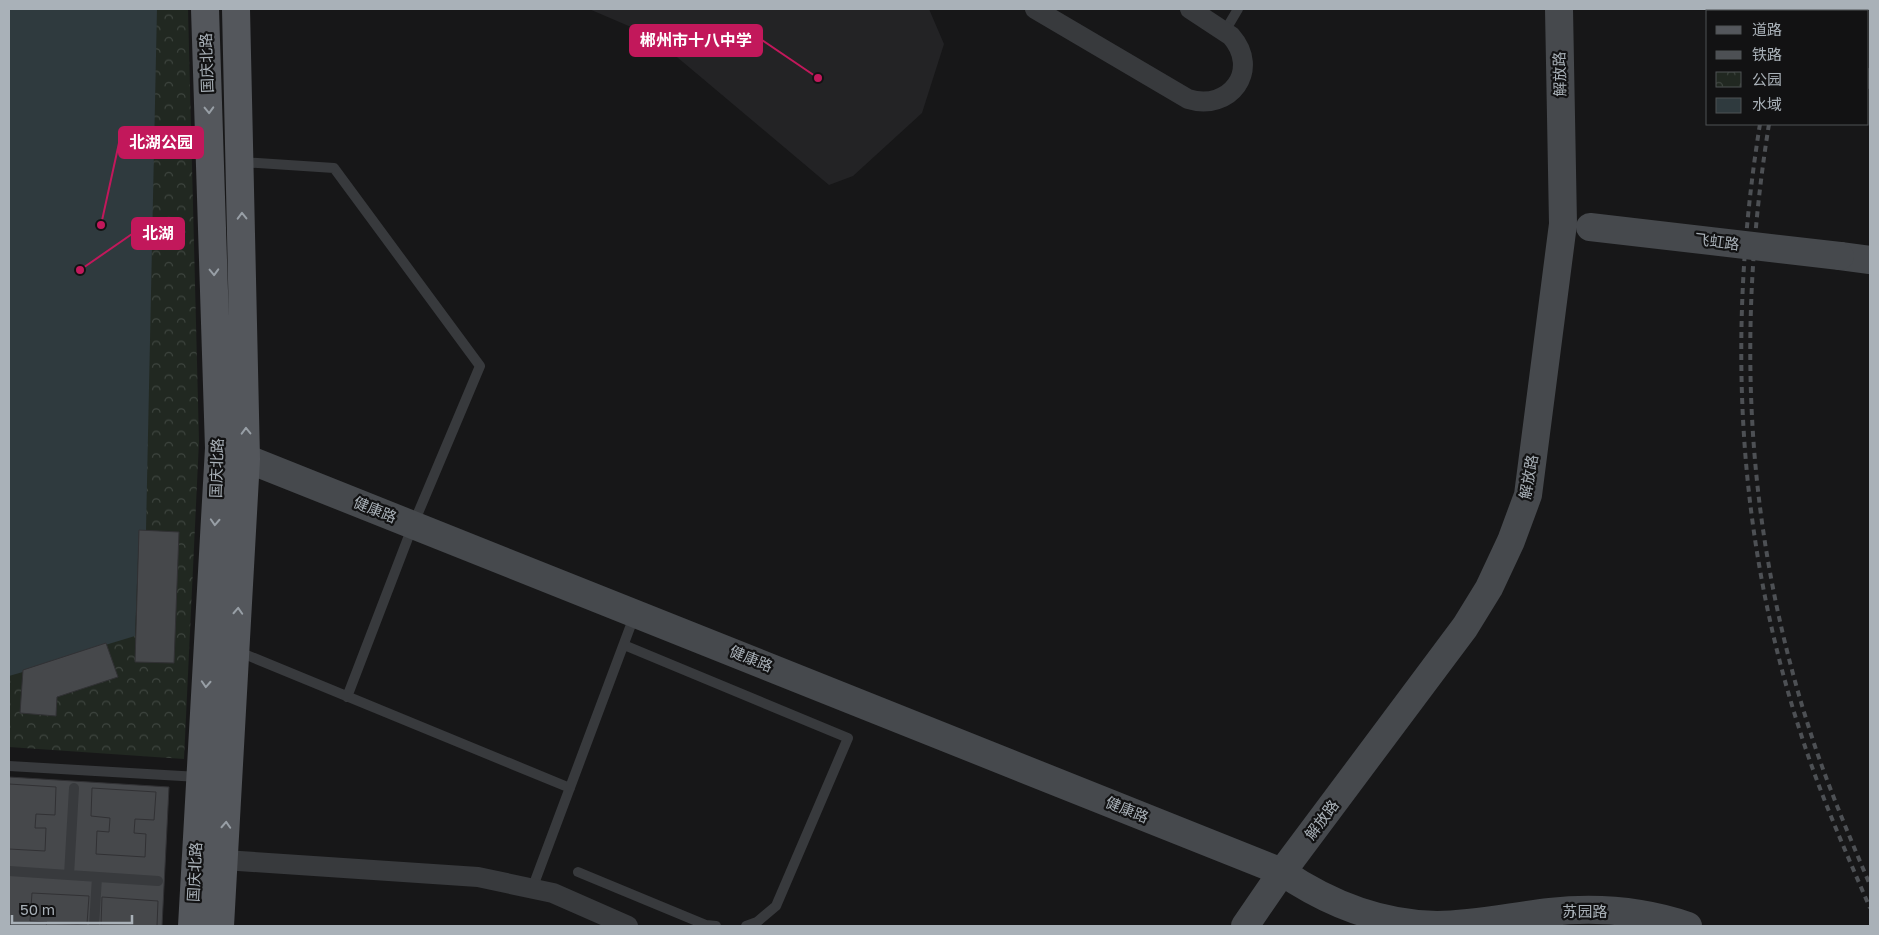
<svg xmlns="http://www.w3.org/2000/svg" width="1879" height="935" font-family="'Golos Text','Noto Sans SC',sans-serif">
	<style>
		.built { fill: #232325 }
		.park { fill: url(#park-crowns) }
		.water { fill: #2f3a3e }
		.building { fill: #46484b; stroke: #313134 }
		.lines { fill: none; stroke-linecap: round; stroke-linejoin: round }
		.lane { stroke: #383a3d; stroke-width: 10 }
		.street { stroke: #383a3d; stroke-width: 20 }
		.secondary { stroke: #46494d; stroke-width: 28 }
		.primary { stroke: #54575c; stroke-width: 28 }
		.rail { stroke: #4d5054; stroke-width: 4; stroke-dasharray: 6 5; stroke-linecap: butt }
		.secondary-bridge { stroke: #46494d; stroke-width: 28 }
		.oneway { stroke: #989fa6 }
		.labels { text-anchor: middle; stroke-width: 4.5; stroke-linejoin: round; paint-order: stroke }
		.street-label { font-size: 15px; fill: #a9b1b8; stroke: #121213 }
		.leader { fill: none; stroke: #c2185b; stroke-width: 2 }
		.callout-dot { fill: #c2185b; stroke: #121213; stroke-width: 2 }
		.callout { fill: #c2185b; stroke: #c2185b; stroke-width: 2 }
		.callout-label { font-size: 16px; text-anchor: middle; font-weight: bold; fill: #fff }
	</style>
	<defs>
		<pattern id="park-crowns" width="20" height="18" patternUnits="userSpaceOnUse" patternTransform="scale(1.25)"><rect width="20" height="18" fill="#212821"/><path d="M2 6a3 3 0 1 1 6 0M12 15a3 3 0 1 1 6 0" fill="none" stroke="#3e453f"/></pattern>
	</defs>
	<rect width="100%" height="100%" fill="#171718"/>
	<!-- built -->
	<path class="built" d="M589 9H929L944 44 922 113 853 176 829 185 652 36Z"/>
	<!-- park -->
	<path class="park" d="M9 9H188L199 441 184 759 9 747Z"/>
	<!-- water -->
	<path class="water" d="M9 9H157L146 531H139L135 636 23 670V672L9 676Z"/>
	<!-- building -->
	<path class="building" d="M139 530 179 532 174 663 135 662Z
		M106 643 118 677 57 697 56 716 20 713 23 670Z
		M9 777 169 787 162 926H9Z
		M9 784 56 787 55 815 36 814 35 828H46L45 851 9 849Z
		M92 788 156 792 154 820 135 819 134 833 146 834 145 857 96 854 97 831 109 832 110 818 91 816Z
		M32 893 89 896 87 924 46 926 47 922 30 921Z
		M102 897 158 901 157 926 101 925Z"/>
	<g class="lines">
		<!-- lane -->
		<path class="lane" d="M1225 31 1238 9
			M241 162 334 168 480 366 413 525 347 697
			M624 645 848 738 776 906 757 922 746 926
			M237 651 570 788
			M9 766 199 777
			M9 871 158 881
			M578 872 706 925 716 926
			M69 875 74 788
			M532 889 635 614
			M94 926 97 877"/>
		<!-- street -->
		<path class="street" d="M1035 9 1188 99C1230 112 1261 70 1231 36L1190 9
			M1851 11V9
			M1868 78 1870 79
			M224 860 478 877 553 893 628 926"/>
		<!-- secondary -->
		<path class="secondary" d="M1840 256 1870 260
			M225 450 1282 872C1329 904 1380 924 1437 925 1475 925 1513 916 1550 912 1596 907 1644 911 1688 926
			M1245 926 1282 872 1465 627 1489 588 1511 541 1528 495 1563 224 1559 9"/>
		<!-- primary -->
		<path class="primary" d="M192 926 219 448 205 9
			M220 926 246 459 236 9"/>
		<!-- rail -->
		<path class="rail" d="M1784 11 1785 9
			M1794 11 1795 9
			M1760 124C1727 328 1736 534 1800 731 1819 792 1845 850 1870 908
			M1769 124C1736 330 1745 528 1809 728 1826 782 1848 833 1870 885"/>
		<!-- secondary-bridge -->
		<path class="secondary-bridge" d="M1590 227 1840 256"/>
	</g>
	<!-- one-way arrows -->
	<defs><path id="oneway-chevron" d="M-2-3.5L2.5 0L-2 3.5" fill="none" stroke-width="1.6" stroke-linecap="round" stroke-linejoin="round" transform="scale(1.25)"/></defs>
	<g class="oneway">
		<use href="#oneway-chevron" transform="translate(209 110) rotate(88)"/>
		<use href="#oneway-chevron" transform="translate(242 216) rotate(-91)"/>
		<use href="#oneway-chevron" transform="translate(214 272) rotate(88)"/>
		<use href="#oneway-chevron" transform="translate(246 431) rotate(-91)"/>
		<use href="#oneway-chevron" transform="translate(215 522) rotate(93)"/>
		<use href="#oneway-chevron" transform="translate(238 611) rotate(-87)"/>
		<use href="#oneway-chevron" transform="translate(206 684) rotate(93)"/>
		<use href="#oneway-chevron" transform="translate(226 825) rotate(-87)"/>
	</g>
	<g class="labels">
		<!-- street labels -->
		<g class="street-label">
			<text transform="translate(207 63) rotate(-92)" y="5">国庆北路</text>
			<text transform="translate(1560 74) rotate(-91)" y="5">解放路</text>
			<text transform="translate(1717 242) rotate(7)" y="5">飞虹路</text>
			<text transform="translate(217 468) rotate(-88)" y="5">国庆北路</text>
			<text transform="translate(1529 477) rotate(-80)" y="5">解放路</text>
			<text transform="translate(375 510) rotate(22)" y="5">健康路</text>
			<text transform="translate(751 659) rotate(22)" y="5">健康路</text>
			<text transform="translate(1127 810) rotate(22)" y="5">健康路</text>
			<text transform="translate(1322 820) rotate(-53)" y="5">解放路</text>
			<text transform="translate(195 872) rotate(-87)" y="5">国庆北路</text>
			<text x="1585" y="917">苏园路</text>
		</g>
	</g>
	<!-- callouts -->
	<path class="leader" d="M818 78L762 40M101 225L119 143M80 270L132 234"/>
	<g class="callout-dot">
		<circle cx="818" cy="78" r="5"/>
		<circle cx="101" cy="225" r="5"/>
		<circle cx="80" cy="270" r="5"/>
	</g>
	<g class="callout">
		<rect x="630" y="25" width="132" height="31" rx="5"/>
		<rect x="119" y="127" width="84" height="31" rx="5"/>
		<rect x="132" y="218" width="52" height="31" rx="5"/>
	</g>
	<g class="callout-label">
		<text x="696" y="46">郴州市十八中学</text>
		<text x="161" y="148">北湖公园</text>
		<text x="158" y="239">北湖</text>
	</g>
	<!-- border -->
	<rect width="1879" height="935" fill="none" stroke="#a9b1b8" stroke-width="20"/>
	<!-- legend -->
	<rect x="1706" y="10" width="162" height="115" fill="#121213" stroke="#4e5255"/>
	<rect x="1716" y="26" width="25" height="8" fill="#54575c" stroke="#4e5255"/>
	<text x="1752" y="35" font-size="15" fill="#a9b1b8">道路</text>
	<rect x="1716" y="51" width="25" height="8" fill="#4d5054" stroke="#4e5255"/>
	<text x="1752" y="60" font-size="15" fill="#a9b1b8">铁路</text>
	<rect x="1716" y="72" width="25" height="15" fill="url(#park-crowns)" stroke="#4e5255"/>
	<text x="1752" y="85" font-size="15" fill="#a9b1b8">公园</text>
	<rect x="1716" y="98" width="25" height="15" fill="#2f3a3e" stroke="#4e5255"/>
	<text x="1752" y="110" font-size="15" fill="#a9b1b8">水域</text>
	<!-- scale -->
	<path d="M12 915v8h120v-8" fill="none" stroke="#a9b1b8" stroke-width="2.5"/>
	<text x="20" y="915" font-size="15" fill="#a9b1b8" stroke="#121213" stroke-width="4" paint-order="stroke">50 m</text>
</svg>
